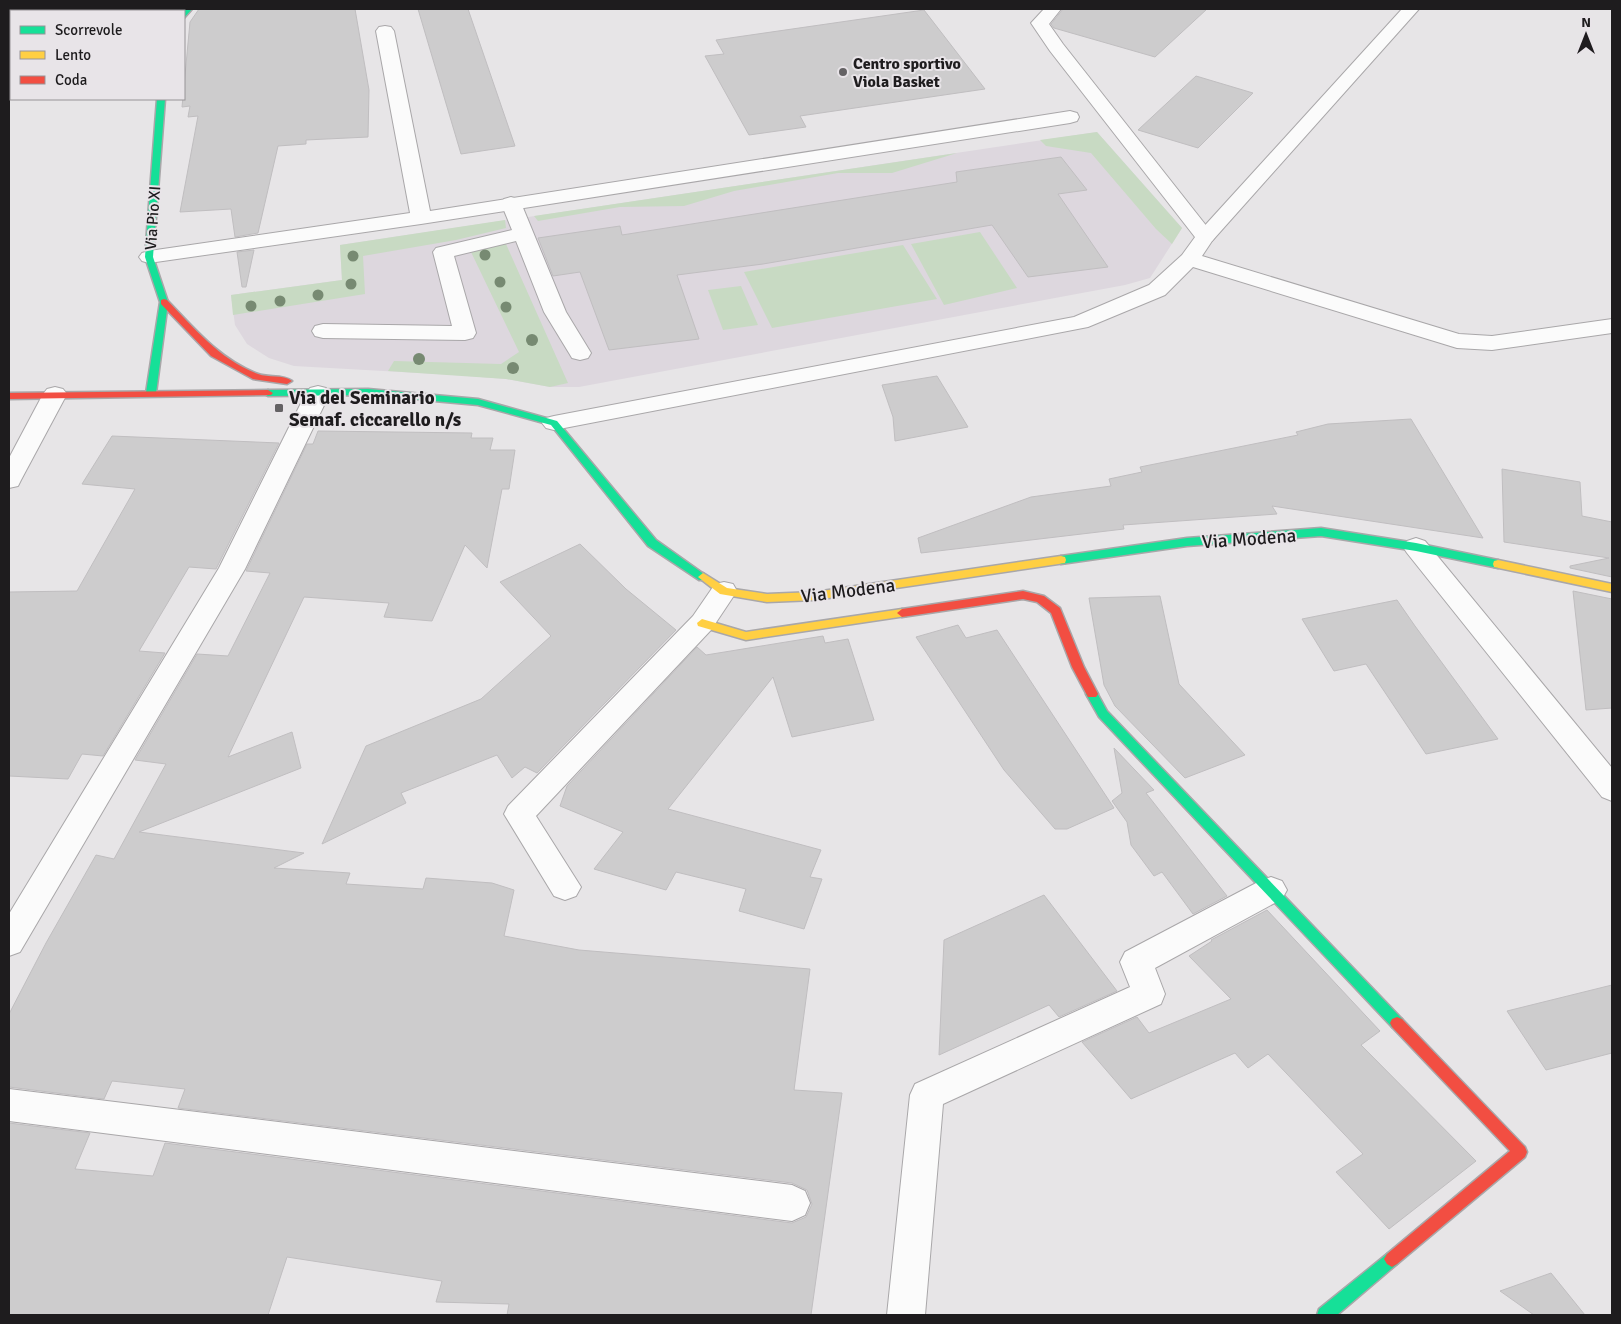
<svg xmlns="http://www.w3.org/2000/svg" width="1621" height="1324" font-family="Signika,sans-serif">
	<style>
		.built { fill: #ddd7de }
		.green { fill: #c8dac3 }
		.building { fill: #cdcccd; stroke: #c0bec0 }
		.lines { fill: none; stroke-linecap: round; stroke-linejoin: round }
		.lane-casing { stroke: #a9a7a9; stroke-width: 2 }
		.street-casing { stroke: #a9a7a9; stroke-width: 2 }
		.fast-casing { stroke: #a9a7a9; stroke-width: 3 }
		.slow-casing { stroke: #a9a7a9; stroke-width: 3 }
		.jam-casing { stroke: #a9a7a9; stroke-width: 3 }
		.lane { fill: #fbfbfb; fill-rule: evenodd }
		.street { fill: #fbfbfb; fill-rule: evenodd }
		.fast { fill: #16e098; fill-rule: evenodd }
		.slow { fill: #ffcf43; fill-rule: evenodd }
		.jam { fill: #f24e42; fill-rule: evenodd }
		.tree { fill: #778a72 }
		.poi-dot { fill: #646264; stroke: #e8e4e8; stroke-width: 2 }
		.labels { text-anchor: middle; stroke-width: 4; stroke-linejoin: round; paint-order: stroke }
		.far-poi-label { font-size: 16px; font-weight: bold; fill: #1e1c1e; stroke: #e8e4e8; text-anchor: start }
		.far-street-label { font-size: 16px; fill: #1e1c1e; stroke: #e8e4e8 }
		.poi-label { font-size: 19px; font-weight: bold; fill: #1e1c1e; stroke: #e8e4e8; text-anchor: start }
		.street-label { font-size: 19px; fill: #1e1c1e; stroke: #e8e4e8 }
	</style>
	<rect width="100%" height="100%" fill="#e7e5e7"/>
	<!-- built -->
	<path class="built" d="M1097 132 1182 228 1150 278 1125 285 579 387H550L506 379 455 375 294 366 269 358 247 344 235 325 231 295 342 280 340 245Z"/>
	<!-- green -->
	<path class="green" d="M1097 132 1182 228 1172 244 1156 229 1091 153 1046 146 1040 140Z
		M957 153 892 173H838L734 191 684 206 620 207 538 221 534 216Z
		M505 220 506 228 456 240 363 256 365 294 233 315 231 295 342 280 340 245Z
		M980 232 1017 288 944 305 911 244Z
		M506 244 568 383 550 387 506 379 388 371 394 361 501 364 519 352 471 252Z
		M903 245 937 299 772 328 744 272Z
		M741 286 758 325 723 330 708 290Z"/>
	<!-- building -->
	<path class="building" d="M199 9H355L369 90 368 137 306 140V144L278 146 258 233 235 237 231 209 180 212 198 116 188 117 190 106 182 107 190 22Z
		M418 9H468L515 146 461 154Z
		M1063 9H1207L1155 57 1054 28 1051 24Z
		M924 10 985 89 800 116 806 127 749 135 705 56 724 54 716 40Z
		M1196 76 1253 93 1198 148 1138 130Z
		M1061 157 1087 190 1058 194 1108 267 1028 277 992 225 763 264 677 275 699 339 609 350 580 272 553 276 538 238 620 226 622 235 957 182 956 172Z
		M254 250 246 287H242L237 252Z
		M937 376 968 427 895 441 893 417 882 385Z
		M1411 419 1483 538 1272 506 1277 514 1123 525 1124 529 921 553 918 538 1031 497 1111 486 1109 479 1142 472 1140 467 1298 435 1296 432 1328 424Z
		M318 431 472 433 471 438H493L490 450H515L509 489H502L487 568 465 545 432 621 384 617 389 603 304 597 228 757 292 732 301 768 139 832 304 853 274 868 350 873 346 884 423 889 426 878 492 883 514 890 504 936 579 950 810 969 794 1090 842 1093 811 1315H507L509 1304 436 1302 442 1281 287 1257 268 1315H9V1123L90 1133 75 1169 153 1176 165 1143 792 1223 806 1217 812 1204 807 1190 792 1183 178 1108 185 1089 112 1081 104 1099 9 1087V1014L46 943 96 855 114 859 166 764 135 760 197 654 228 656 270 573 246 571 307 444H313Z
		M112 436 279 443 216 569 189 567 139 651 165 653 103 756 82 754 68 779 9 776V592L77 591 135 489 82 484Z
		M1502 469 1580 482 1582 516 1612 522V577L1570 568V566L1609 558 1504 542Z
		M580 544 626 589 676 630 537 773 525 767 512 778 497 755 401 793 406 803 322 844 366 746 481 699 551 636 500 582Z
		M1573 591 1612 599V708L1586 710Z
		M1160 596 1179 684 1245 755 1185 778 1115 706 1104 685 1089 598Z
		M1397 600 1415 626 1498 739 1426 754 1366 664 1334 671 1302 619Z
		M958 625 966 638 997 630 1114 808 1067 829H1055L1004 770 916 637Z
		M823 636 825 643 848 639 874 720 792 737 773 677 668 809 821 850 810 877 822 879 804 929 739 911 746 889 676 872 666 890 594 869 623 832 560 806 567 786 697 647 706 655Z
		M1114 748 1154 790 1146 793 1227 896 1193 914 1162 872 1154 876 1131 845 1127 822 1112 801 1122 793Z
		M1044 895 1117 991 1059 1017 1049 1005 939 1055 944 940Z
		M1267 910 1380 1031 1361 1045 1476 1161 1389 1229 1336 1172 1363 1154 1268 1054 1248 1068 1235 1053 1131 1099 1082 1042 1137 1017 1149 1033 1231 999 1189 956 1212 941 1211 940Z
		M1612 985V1053L1546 1070 1507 1011Z
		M1551 1273 1585 1315H1534L1500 1291Z"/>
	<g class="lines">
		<!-- lane casing -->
		<g class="lane-casing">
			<path id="lane" d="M1402 9H1419L1212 241 1202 256 1459 334 1492 336 1612 319V333L1492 350 1457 348 1193 267 1165 295 1088 327 554 430 546 428 542 423 546 418 554 416 1074 317 1149 285 1182 255 1198 233Z
				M511 197 518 199 521 203 566 312 591 353 588 358 580 360 572 358 569 353 544 312 516 241 454 256 476 333 473 338 465 340 323 338 315 336 312 331 315 326 323 324 452 326 433 252 436 248 512 230 501 203 504 199Z"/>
		</g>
		<!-- street casing -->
		<g class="street-casing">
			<path id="street" d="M153 9H170L169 11H152Z
				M1044 9H1061L1049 24 1063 44 1212 233 1215 237 1212 241 1205 243 1198 241 1050 51 1031 23Z
				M385 26 391 27 394 31 430 211 1070 111 1077 113 1079 117 1077 121 1070 123 421 224 149 263 142 261 139 257 142 253 149 251 410 213 376 31 379 27Z
				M318 386 326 388 330 393 245 569 20 952 9 956V914L219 568 306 393 310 388Z
				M55 387 63 389 67 394 21 480 18 486 9 488V458L43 394 47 389Z
				M1416 538 1425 541 1612 768V801L1602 797 1407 553 1403 547 1407 541Z
				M724 582 733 584 737 591 711 630 536 816 581 887 576 896 565 900 554 896 504 814 508 806 693 616 715 584Z
				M1271 877 1282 881 1287 890 1282 899 1155 968 1165 994 1161 1004 943 1104 925 1315H887L910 1095 915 1084 1130 987 1120 962 1125 952 1260 881Z
				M9 1089 792 1185 805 1191 810 1203 805 1215 792 1221 9 1121Z"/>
		</g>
		<!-- fast casing -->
		<g class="fast-casing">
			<path id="fast" d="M186 9H192L184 18V11Z
				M157 99H165L153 257 168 302 156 393 151 396 146 393 160 302 145 257Z
				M368 389 478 399 557 421 656 540 708 577 707 580H699L648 546 551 425 478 405 368 395 268 396 263 393 268 390Z
				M1321 528 1416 543 1498 560 1503 564 1498 568 1416 551 1321 536 1187 546 1061 564 1056 560 1061 556 1187 538Z
				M1092 690 1096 691 1107 711 1402 1019 1404 1023 1402 1027 1397 1029 1392 1027 1099 717 1086 694 1088 691Z
				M1392 1251 1397 1254 1400 1259 1397 1264 1337 1315H1317L1319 1309 1387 1254Z"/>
		</g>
		<!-- slow casing -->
		<g class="slow-casing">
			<path id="slow" d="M1061 556 1065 557 1066 560 1065 563 815 600 767 602 720 594 698 577 703 573 727 588 767 594 815 592Z
				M1498 560 1612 584V592L1494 567 1493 564 1494 561Z
				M902 609 906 610 907 613 906 616 746 640 698 626 697 623 702 619 746 632Z"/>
		</g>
		<!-- jam casing -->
		<g class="jam-casing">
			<path id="jam" d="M164 299 167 300C194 328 220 360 258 374 268 378 283 374 292 381L287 384 253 379 211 356 161 304V300Z
				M268 390 273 393 271 395 9 399V393Z
				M1023 591 1044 596 1060 608 1084 667 1098 694 1096 697H1088L1072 667 1051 613 1037 602 1023 599 902 617 897 613 902 609Z
				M1397 1017 1402 1019 1525 1147 1527 1152 1525 1157 1397 1264 1392 1267 1387 1264 1384 1259 1387 1254 1510 1151 1392 1027 1390 1023 1392 1019Z"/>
		</g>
		<!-- lane -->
		<use href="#lane" class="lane"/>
		<!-- street -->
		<use href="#street" class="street"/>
		<!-- fast -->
		<use href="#fast" class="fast"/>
		<!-- slow -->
		<use href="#slow" class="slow"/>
		<!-- jam -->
		<use href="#jam" class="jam"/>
	</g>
	<!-- trees -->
	<g class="tree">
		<circle cx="485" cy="255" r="5.5"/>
		<circle cx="353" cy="256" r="5.5"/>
		<circle cx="500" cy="282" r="5.5"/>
		<circle cx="351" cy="284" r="5.5"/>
		<circle cx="318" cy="295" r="5.5"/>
		<circle cx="280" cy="301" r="5.5"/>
		<circle cx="251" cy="306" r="5.5"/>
		<circle cx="506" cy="307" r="5.5"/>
		<circle cx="532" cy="340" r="6"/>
		<circle cx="419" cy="359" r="6"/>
		<circle cx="513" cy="368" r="6"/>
	</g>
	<!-- markers -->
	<g class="poi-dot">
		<circle cx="843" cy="72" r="5"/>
		<rect x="274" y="403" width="10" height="10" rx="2.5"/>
	</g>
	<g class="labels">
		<!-- far-poi labels -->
		<g class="far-poi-label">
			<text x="853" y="69">Centro sportivo<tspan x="853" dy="18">Viola Basket</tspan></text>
		</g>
		<!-- far-street labels -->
		<g class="far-street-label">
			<text transform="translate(152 218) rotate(-86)" y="6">Via Pio XI</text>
		</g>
		<!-- poi labels -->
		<g class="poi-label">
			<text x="289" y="404">Via del Seminario<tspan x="289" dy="22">Semaf. ciccarello n/s</tspan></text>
		</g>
		<!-- street labels -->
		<g class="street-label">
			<text transform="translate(1249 538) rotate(-4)" y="7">Via Modena</text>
			<text transform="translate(848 590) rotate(-7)" y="7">Via Modena</text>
		</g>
	</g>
	<!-- border -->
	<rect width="1621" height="1324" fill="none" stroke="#1e1c1e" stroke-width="20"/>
	<!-- legend -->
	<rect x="10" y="10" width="175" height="90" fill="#e8e4e8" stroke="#979497"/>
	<rect x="20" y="26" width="25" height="8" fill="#16e098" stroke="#979497"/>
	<text x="55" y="35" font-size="15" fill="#1e1c1e">Scorrevole</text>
	<rect x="20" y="51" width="25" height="8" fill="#ffcf43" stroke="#979497"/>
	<text x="55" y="60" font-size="15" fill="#1e1c1e">Lento</text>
	<rect x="20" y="76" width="25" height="8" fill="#f24e42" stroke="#979497"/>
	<text x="55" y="85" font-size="15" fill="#1e1c1e">Coda</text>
	<!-- north arrow -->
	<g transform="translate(1586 35)" stroke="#e8e4e8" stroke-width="4" paint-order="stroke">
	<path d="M0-4L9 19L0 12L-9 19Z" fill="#1e1c1e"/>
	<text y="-8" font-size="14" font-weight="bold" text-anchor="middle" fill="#1e1c1e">N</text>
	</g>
</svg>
